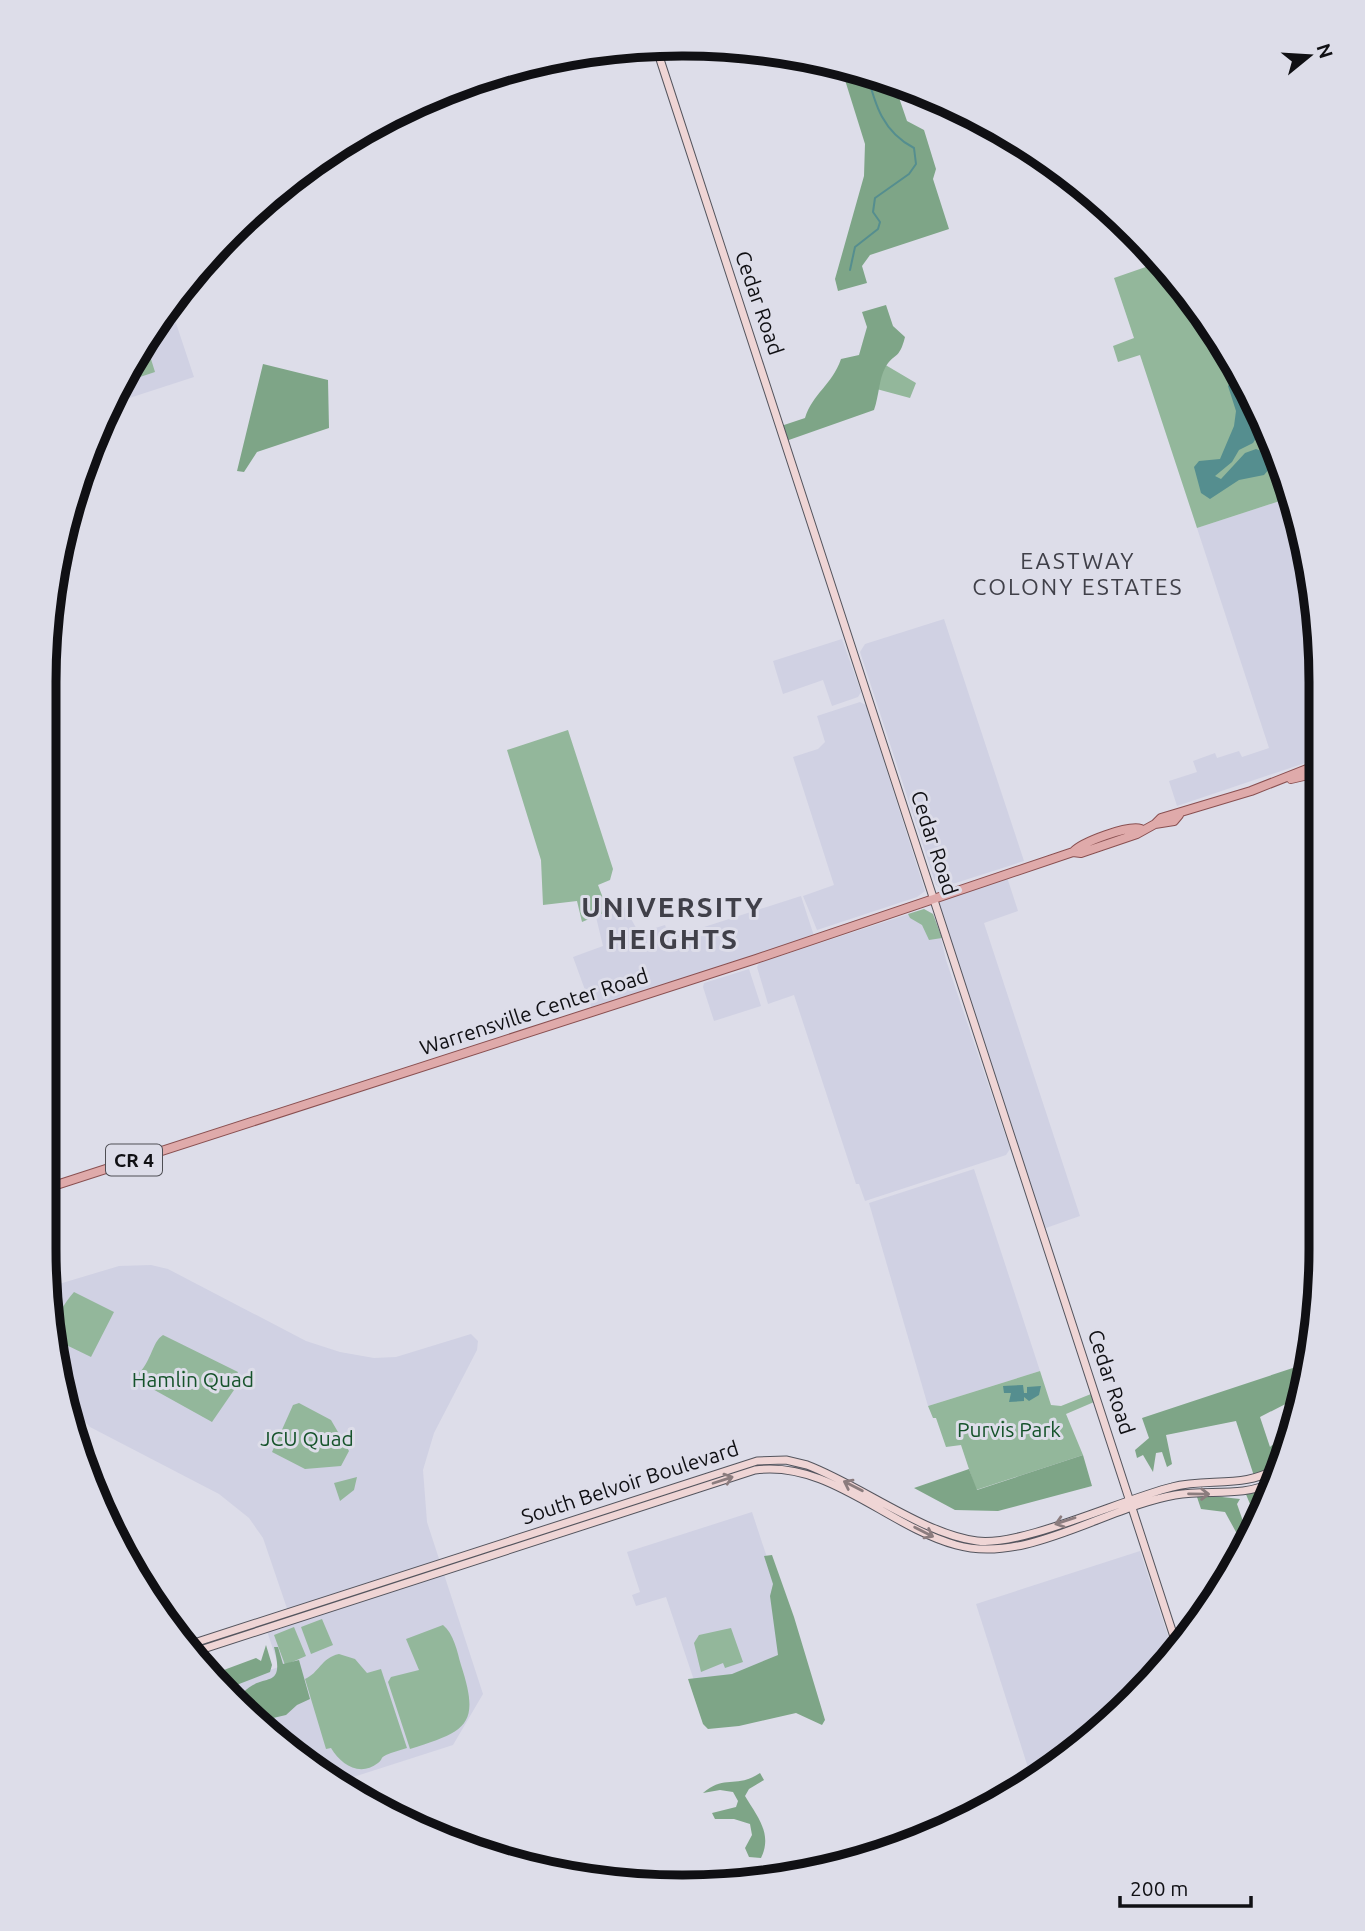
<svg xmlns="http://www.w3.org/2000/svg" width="1365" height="1931" font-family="Ubuntu,sans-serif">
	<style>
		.built { fill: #d0d1e3 }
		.green { fill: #93b79b }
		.forest { fill: #7ea587 }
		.water { fill: #558e8f }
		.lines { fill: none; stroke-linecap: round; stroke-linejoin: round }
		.stream { stroke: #558e8f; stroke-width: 2 }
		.secondary-casing { stroke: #54555e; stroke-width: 9 }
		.primary-casing { stroke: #895051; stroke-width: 10 }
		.secondary { stroke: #efd5d5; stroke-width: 7 }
		.primary { stroke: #dfaaaa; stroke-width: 8 }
		.oneway { stroke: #8b7c7e }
		.labels { text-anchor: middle; stroke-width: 6; stroke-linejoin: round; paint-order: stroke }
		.shield { fill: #dddde9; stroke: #4e4e54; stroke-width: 2 }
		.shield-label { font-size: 19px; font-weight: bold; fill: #101014 }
		.street-label { font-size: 21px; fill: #101014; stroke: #dddde9 }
		.park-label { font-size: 21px; fill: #16532b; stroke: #dddde9 }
		.neighbourhood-label { font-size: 23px; letter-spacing: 2px; fill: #404049; stroke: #dddde9 }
		.district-label { font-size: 28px; font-weight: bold; letter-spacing: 2px; fill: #404049; stroke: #dddde9 }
		.rim { fill: none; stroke: #101014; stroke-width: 9 }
	</style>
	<rect width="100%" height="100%" fill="#dddde9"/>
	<!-- built -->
	<path class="built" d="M172 311 194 377 114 403 129 363Z
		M1286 499 1316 599 1317 759 1177 806 1169 781 1197 772 1193 761 1215 753 1217 758 1239 751 1242 757 1269 748 1197 528Z
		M944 619 1024 861 940 888 936 885 860 652 865 644Z
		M842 639 861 692 858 697 832 706 823 680 783 694 773 661Z
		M860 702 866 705 925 891 917 897 817 930 803 896 834 885 793 757 818 749 825 742 817 716Z
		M1006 874 1018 911 984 923 1080 1216 1043 1229 933 899Z
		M801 896 815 939 593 1012 573 957 603 946 596 917 622 903 639 933 665 925 670 938Z
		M924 909 933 914 940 934 946 960 1010 1149 1006 1155 865 1201 859 1184H856L794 995 768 1004 757 967 759 963Z
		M749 969 761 1006 714 1021 703 987 704 983Z
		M974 1169 1040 1371 928 1406 869 1203Z
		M151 1265 168 1269 306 1341 340 1352 374 1358 396 1357 471 1334 478 1341 477 1350 434 1433 423 1470 427 1522 483 1694 453 1745 344 1780 338 1771 332 1773 262 1729 223 1685 279 1667 267 1631 292 1623 263 1538 249 1518 219 1494 90 1427 64 1399 49 1287 119 1266Z
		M752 1512 814 1700 709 1725 666 1597 636 1606 632 1595 640 1592 627 1552Z
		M1140 1551 1174 1654 1104 1728 1031 1777 976 1604Z"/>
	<!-- green -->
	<path class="green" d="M1163 261 1256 400 1286 499 1197 528 1140 355 1118 362 1113 346 1134 338 1114 278Z
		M146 343 155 372 122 383 129 363Z
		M872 357 916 383 910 398 858 384Z
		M568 730 613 869 610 880 598 885 608 911 582 922 577 901 543 905 541 860 507 750Z
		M924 909 933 914 942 938 929 940 922 925 910 918 908 914Z
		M74 1292 114 1312 91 1357 56 1340C53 1321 62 1306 74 1292Z
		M163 1335 238 1372 233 1383 234 1390 212 1422 140 1382 139 1373C152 1360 152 1342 163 1335Z
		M1040 1371 1051 1405 1061 1406 1091 1394 1094 1402 1066 1414 1083 1455 976 1490 961 1445 946 1447 936 1418H933L928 1406Z
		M299 1403 331 1420 349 1451 341 1466 305 1469 272 1452 293 1405Z
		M357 1477 354 1490 340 1501 334 1483Z
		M322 1619 333 1645 311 1654 301 1627Z
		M443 1625C454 1634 457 1651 461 1665 481 1726 466 1731 410 1749L388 1682 391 1677 419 1670 406 1639Z
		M294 1627 306 1656 285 1665 274 1635Z
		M731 1628 743 1662 725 1668 723 1663 701 1672 694 1643 699 1635Z
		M339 1654 355 1659 367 1673 381 1669 407 1748C401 1750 392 1752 386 1755 379 1759 384 1758 378 1763 360 1777 341 1765 331 1748L326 1749 305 1679C319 1673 321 1658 339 1654Z"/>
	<!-- forest -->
	<path class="forest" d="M840 64 894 83 907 121 924 130 936 169 933 179 949 229 870 255 862 266 867 283 838 291 835 279 864 176 865 144Z
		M886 305 893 326 905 337C899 361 894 352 885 368 879 379 879 396 874 410L786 441 781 426 805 418C813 393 832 385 841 359L859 355 867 327 862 312Z
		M263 364 328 380 329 428 257 452 244 472 237 471Z
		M1308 1363 1303 1395 1260 1417 1270 1447 1294 1427 1284 1456 1275 1463 1277 1468 1255 1479 1236 1421 1166 1435 1172 1464 1167 1467 1162 1452 1156 1453 1153 1472 1143 1455 1137 1458 1135 1450 1149 1438 1142 1418Z
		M1083 1455 1092 1486 998 1511 955 1510 914 1488 969 1469 977 1490Z
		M1274 1482 1257 1528 1250 1529 1245 1523 1250 1504 1245 1492Z
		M1204 1495 1240 1499 1237 1504 1245 1527 1243 1534 1236 1532 1225 1512 1201 1509 1197 1497Z
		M772 1555 794 1617 825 1720 822 1725 796 1713 739 1726 708 1729 703 1724 688 1679 732 1674 778 1655 770 1596 773 1584 764 1556Z
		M266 1645 272 1665 270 1672 226 1689 213 1674 256 1658 261 1661Z
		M274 1647H278L283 1664 299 1660 310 1699 297 1705 286 1715 256 1722 241 1706 242 1694C262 1670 286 1693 274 1647Z
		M760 1773 764 1780 749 1789 745 1796C757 1816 773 1834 761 1858L749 1857 745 1848 752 1835 750 1824 734 1819H715L712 1813 736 1807 738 1801 733 1792 720 1790 703 1793C725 1774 736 1789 760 1773Z"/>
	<!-- water -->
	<path class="water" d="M1242 381 1249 391 1246 405 1258 435 1253 443 1239 450 1232 462 1215 476 1221 479 1245 453 1256 449 1266 453 1270 468 1264 475 1239 480 1210 499 1201 493 1194 467 1199 461 1220 459 1234 426 1236 411 1228 386 1231 382Z
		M1023 1385 1024 1393H1027V1387L1041 1386 1039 1395 1029 1401 1024 1397V1401L1009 1402 1011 1393H1004L1003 1386Z"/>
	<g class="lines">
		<!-- stream -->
		<path class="stream" d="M850 270 855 247 878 229 880 222 873 212 875 198 909 174 916 164 914 148C883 132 875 105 867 73"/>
		<!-- secondary casing -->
		<g class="secondary-casing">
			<path id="secondary" d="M656 47 1178 1649
				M188 1645 757 1461 786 1460 807 1465C860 1485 923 1534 977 1541 1021 1547 1123 1499 1172 1487 1209 1477 1245 1490 1280 1466
				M194 1652 755 1470C829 1460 887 1526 956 1545 1026 1565 1106 1507 1175 1495 1209 1489 1241 1498 1274 1482"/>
		</g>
		<!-- primary casing -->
		<g class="primary-casing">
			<path id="primary" d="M1291 779 1317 773
				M1155 824 1161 818 1251 791 1317 765
				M1073 852C1082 842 1128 825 1141 829
				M44 1189 756 959 1073 852 1081 853 1137 834 1155 824 1174 821 1179 815"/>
		</g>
		<!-- secondary -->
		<use href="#secondary" class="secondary"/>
		<!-- primary -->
		<use href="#primary" class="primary"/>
	</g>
	<!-- one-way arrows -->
	<defs><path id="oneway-shaft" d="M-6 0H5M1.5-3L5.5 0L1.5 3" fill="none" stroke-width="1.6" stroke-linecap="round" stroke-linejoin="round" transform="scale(1.75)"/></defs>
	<g class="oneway">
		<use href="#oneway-shaft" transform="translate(723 1480) rotate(-18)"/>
		<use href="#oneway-shaft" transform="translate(853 1486) rotate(-153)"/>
		<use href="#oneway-shaft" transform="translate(1199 1494) rotate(1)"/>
		<use href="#oneway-shaft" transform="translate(1065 1521) rotate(162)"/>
		<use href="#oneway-shaft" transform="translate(924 1532) rotate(27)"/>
	</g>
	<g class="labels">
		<!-- shield labels -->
		<rect class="shield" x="106" y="1144.5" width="56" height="31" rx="5"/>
		<g class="shield-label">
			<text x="134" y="1167">CR 4</text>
		</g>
		<!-- street labels -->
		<g class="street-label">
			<text transform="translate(759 303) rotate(71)" y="7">Cedar Road</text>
			<text transform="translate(934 843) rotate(72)" y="7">Cedar Road</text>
			<text transform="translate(534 1012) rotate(-18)" y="7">Warrensville Center Road</text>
			<text transform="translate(1111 1382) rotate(72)" y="7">Cedar Road</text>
			<text transform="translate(630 1483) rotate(-18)" y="7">South Belvoir Boulevard</text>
		</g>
		<!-- park labels -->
		<g class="park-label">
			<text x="193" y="1387">Hamlin Quad</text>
			<text x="1009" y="1437">Purvis Park</text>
			<text x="307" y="1446">JCU Quad</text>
		</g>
		<!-- neighbourhood labels -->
		<g class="neighbourhood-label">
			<text x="1078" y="569">EASTWAY<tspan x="1078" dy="26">COLONY ESTATES</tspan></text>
		</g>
		<!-- district labels -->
		<g class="district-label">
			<text x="673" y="917">UNIVERSITY<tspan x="673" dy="32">HEIGHTS</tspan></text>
		</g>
	</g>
	<!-- crop -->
	<path d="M0 0H1365V1931H0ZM682 56H683A626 626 0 0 1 1309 682V1249A626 626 0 0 1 683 1875H682A626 626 0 0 1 56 1249V682A626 626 0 0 1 682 56Z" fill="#dddde9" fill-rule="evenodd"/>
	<path class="rim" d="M682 56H683A626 626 0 0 1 1309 682V1249A626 626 0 0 1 683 1875H682A626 626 0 0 1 56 1249V682A626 626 0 0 1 682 56Z"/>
	<!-- north arrow -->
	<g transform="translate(1309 56) rotate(72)" stroke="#dddde9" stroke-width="5" paint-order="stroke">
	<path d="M0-5L12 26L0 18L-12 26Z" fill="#101014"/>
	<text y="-10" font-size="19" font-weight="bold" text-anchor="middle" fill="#101014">N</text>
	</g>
	<!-- scale -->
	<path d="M1120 1896v10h131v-10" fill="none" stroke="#101014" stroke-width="3.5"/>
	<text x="1130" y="1896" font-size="21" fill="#101014" stroke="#dddde9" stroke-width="5" paint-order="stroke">200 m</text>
</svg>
